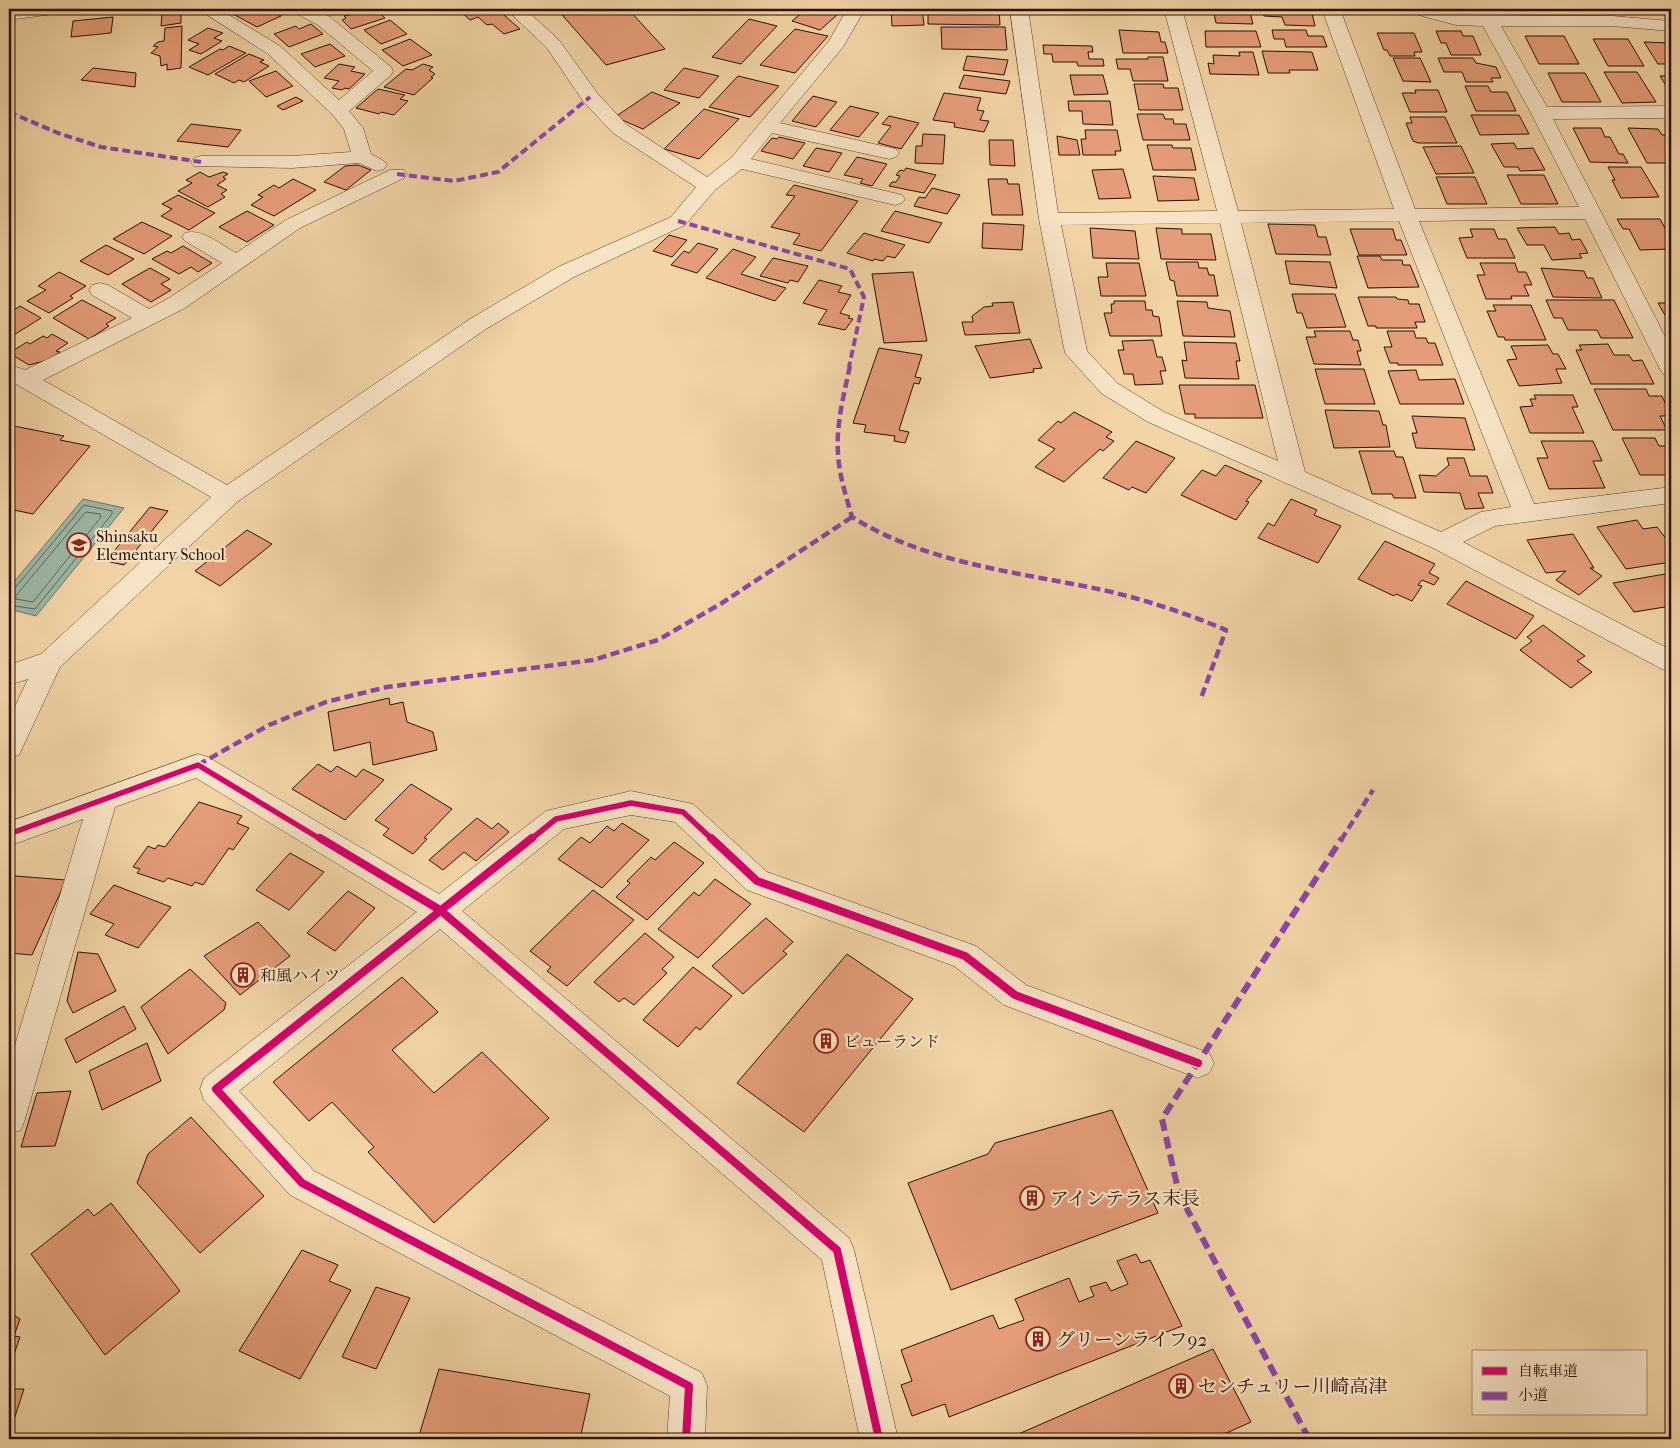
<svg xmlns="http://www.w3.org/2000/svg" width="1680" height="1448" font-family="'IM FELL French Canon','Noto Serif JP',serif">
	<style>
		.water { fill: #9bb8a7; stroke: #6f7464 }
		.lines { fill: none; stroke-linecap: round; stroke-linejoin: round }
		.shore { stroke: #646354; stroke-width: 1 }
		.building { fill: #e59c7a; stroke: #2d0e00 }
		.minor-casing { stroke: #5e402a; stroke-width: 1 }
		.minor { fill: #f7e3c5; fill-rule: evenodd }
		.quiet-far2 { stroke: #8e44ad; stroke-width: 4; stroke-dasharray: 8 4; stroke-linecap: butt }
		.quiet-far1 { stroke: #8e44ad; stroke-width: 4.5; stroke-dasharray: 9 4.5; stroke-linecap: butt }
		.quiet { stroke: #8e44ad; stroke-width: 6; stroke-dasharray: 12 6; stroke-linecap: butt }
		.cycleway-far1-casing { stroke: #f7e3c5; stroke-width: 9 }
		.cycleway-casing { stroke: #f7e3c5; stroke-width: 11 }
		.cycleway-far1 { stroke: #d6006c; stroke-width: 5.5 }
		.cycleway { stroke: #d6006c; stroke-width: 8 }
		.labels { text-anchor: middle; stroke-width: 4.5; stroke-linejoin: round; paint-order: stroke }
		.poi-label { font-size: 16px; fill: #2d0e00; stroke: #f7e3c5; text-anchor: start }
		.near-poi-label { font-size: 19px; fill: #2d0e00; stroke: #f7e3c5; text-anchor: start }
	</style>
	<rect width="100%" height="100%" fill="#f2d4a6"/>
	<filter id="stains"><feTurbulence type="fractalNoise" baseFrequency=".004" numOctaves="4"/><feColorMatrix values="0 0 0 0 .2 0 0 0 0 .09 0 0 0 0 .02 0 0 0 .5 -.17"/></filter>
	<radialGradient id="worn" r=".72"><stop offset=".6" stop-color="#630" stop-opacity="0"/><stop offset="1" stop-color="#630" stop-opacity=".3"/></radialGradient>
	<!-- water -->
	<path class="water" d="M83 499 124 508 36 616 9 609V588Z"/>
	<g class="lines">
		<!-- shore -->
		<path class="shore" d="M86 512 100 514 101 517 33 602 16 599V596Z
			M9 590 15 588 84 505 112 511V514L35 609 9 605"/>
	</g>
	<!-- building -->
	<path class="building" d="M244 9H274L276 10 272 11 281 16 257 27 233 14Z
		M318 9H342L331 15Z
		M376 9 385 18 351 29 342 20 346 18 344 16Z
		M458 9H497L520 29 504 34 492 24 487 25 478 17 470 20Z
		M557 9H628L665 49 606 65Z
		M757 9H786L778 15Z
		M806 9H816L837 15 820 30 792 21Z
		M891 9H922L924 25 892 26Z
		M928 9H999L1000 25 928 24Z
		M1213 9H1249L1253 24 1216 23Z
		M1262 9H1305L1306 12 1312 13 1315 26 1285 25 1282 17 1264 16Z
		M181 12V23L161 26 162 15Z
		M113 17 111 33 71 37 73 21Z
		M749 19 777 26 741 64 712 57Z
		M390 20 407 34 381 44 364 30Z
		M311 24 323 34 289 47 274 34 296 26 299 29Z
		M182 26 181 68 167 70V64L161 66 160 56 151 53 158 47 153 46 158 42 164 41 165 28Z
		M941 27H1005L1007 50 942 49Z
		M208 28 223 33 214 38 222 41 201 54 189 50 199 44 188 40Z
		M795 29 828 36 795 73 760 65Z
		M1119 30 1159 32 1161 42H1165L1168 53H1123Z
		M1272 30H1306L1308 36H1323L1327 47H1286L1284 39H1274Z
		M1205 31H1256L1261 47H1206Z
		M1436 31H1461L1463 36H1473L1481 55H1451L1446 43H1441Z
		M1377 33H1414L1422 52H1414L1415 56H1390L1387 50H1384Z
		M1525 36H1564L1579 64H1539Z
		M410 39 432 55 403 66 382 50Z
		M1593 39H1628L1644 66H1608Z
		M1644 42 1671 43V64H1658Z
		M330 44 345 56 315 67 301 54Z
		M1043 45 1092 46 1093 52H1088L1089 59H1103L1104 66H1078L1077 62H1053L1052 54H1044Z
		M229 46 246 53 208 75 189 67 220 49 223 50Z
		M1262 51 1312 52 1318 70H1289L1290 73H1268Z
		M1239 52H1253L1259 75 1210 74 1208 63 1214 64 1213 55 1240 56Z
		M249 54 264 60 260 62 269 66 244 82 239 80 234 83 215 74Z
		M967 56 1008 60 1004 75 963 70Z
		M1148 57H1163L1168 81H1133L1130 69H1118L1116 59H1148Z
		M1393 58H1420L1431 82 1403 81Z
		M1438 58H1473L1476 63 1496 67 1501 78H1491L1493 82H1466L1462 72H1444Z
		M339 64 355 67 351 71 365 74 349 89 345 88 342 90 332 88 339 81 324 78Z
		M423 64 433 67 429 70 435 74 431 77 433 78 414 95 384 87 406 69 412 70Z
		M93 68 136 73 135 87 81 80Z
		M684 68 719 76 699 98 664 90Z
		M276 71 293 86 266 97 249 81Z
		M1604 72H1637L1656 102 1622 103Z
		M1548 73H1585L1601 102H1562Z
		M964 75 1010 81 1006 94 959 88Z
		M1070 75H1103L1108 94 1074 95Z
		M738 76 779 86 750 117 709 107Z
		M1660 76H1671V94Z
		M1134 84H1163L1164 88H1178L1183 110H1139Z
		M1465 86H1488L1491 92H1507L1516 111H1476Z
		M378 89 405 95 400 99 408 101 394 115 381 112 379 114 356 108Z
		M1415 90H1438L1447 112H1410L1402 93H1416Z
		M652 92 680 103 643 129 615 117Z
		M944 93 981 98 977 110 984 111 980 120 989 121 984 132 954 127 955 123 933 120Z
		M813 96 837 102 816 127 792 121Z
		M296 97 303 101 283 110 277 106Z
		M1068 101H1110L1113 125 1083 124 1082 111H1069Z
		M850 106 879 113 859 137 830 130Z
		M704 109 739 119 699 159 664 149Z
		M1137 114H1163L1165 119H1173L1174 124H1186L1190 140H1143Z
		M1471 115H1519L1529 134 1480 135Z
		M889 116 919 123 901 149 878 143 891 126 882 124Z
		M1410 117H1445L1457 143H1418L1413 141 1406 123H1412Z
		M191 124 241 130 228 147 177 141Z
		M1573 128H1601L1605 137H1610L1619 154H1623L1628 163 1590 162Z
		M1628 128 1658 129 1662 135H1667L1671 142V163H1647Z
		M1085 130H1117L1121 151H1115L1116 155H1083L1081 139H1086Z
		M923 134 945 135 943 164 915 163 916 146H922Z
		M1057 136 1077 140 1080 155H1059Z
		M779 137 805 143 793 159 761 151 772 138 777 139Z
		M989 140H1013L1015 166 990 165Z
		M1514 143 1517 149 1533 148 1545 170 1520 171 1518 167H1504L1491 144Z
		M1147 145H1172L1173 148H1191L1196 170H1153Z
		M1461 146 1474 173 1436 174 1423 147Z
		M816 148 842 153 829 172 803 166Z
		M857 157 887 164 872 186 860 183 863 179 844 175Z
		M358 165 371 170 346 190 324 182 345 166Z
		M1608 167H1641L1659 197 1621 198 1612 180H1615Z
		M906 168 936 175 924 193 889 186 892 182H896L900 176 896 175 900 170 904 171Z
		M1123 169 1131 198 1099 199 1092 170Z
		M200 172 209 177 223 172 228 174 223 177 226 179 217 185 227 190 221 194 225 197 208 207 178 191 192 183 186 180Z
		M1507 175H1544L1558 204H1521Z
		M1153 176 1194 178 1199 200 1158 201Z
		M1436 177H1475L1487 204H1447Z
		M293 179 316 190 274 216 251 205 263 197 258 195 274 185 279 188Z
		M988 179H1007L1008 184H1019L1023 215H992Z
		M794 185 858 201 821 251 793 244 800 234 771 227 795 196 786 195Z
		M932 188 960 195 947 214 914 206 919 197 925 198Z
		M178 195 215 213 189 230 161 216 172 209 162 204Z
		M247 211 274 225 247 242 219 227Z
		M895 211 942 223 929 243 881 231Z
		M1617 219H1660L1671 239V249L1640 250 1629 229H1623Z
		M142 222 172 236 144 254 113 239Z
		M983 223 1024 225 1022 250 982 248Z
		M1268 224 1315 225 1318 237H1326L1331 255 1276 254Z
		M1555 227 1559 234 1569 233 1572 240 1580 239 1588 253 1579 254 1582 258 1552 260 1544 245H1527L1517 228Z
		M1090 228 1135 231 1139 259 1093 258Z
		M1156 228 1182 229V234H1211L1216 260 1161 259Z
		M1350 229H1393L1396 240H1401L1407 255H1359Z
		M1470 229H1494L1498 239H1506L1515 258H1467L1459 238 1473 237Z
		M864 233 905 245 895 258 887 256 883 261 874 259 873 261 847 253Z
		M669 235 687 240 672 257 653 251Z
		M698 243 718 249 697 273 671 265 684 251 689 253Z
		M106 245 134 259 108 275 80 261Z
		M183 246 212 263 198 272 191 267 179 274 152 259 167 251 171 253Z
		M733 249 756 257 741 274 786 288 775 301 706 278Z
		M1357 256H1380L1382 260H1402L1403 265H1410L1419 287 1368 288Z
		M773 258 808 266 798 282 790 280 788 283 760 276Z
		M1285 261 1330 262 1337 288 1290 284Z
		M1166 262H1198L1199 268H1207L1209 275H1214L1218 296H1177L1174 281 1170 280Z
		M1106 263H1139L1146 296H1101L1098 277H1108Z
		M1480 263H1515L1518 272H1526L1532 285H1524L1529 296H1511L1512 299H1486L1477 275H1485Z
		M150 268 170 279 161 284 171 290 151 302 122 284Z
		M1541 268 1584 271 1587 278H1593L1602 298 1553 297Z
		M59 272 86 286 70 296 73 298 49 313 27 301 46 290 38 286Z
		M913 272 927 341 884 343 872 274Z
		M819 280 842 286 838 292 851 295 840 313 850 316 848 318 853 319 845 330 818 324 827 310 803 303Z
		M1292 294H1335L1346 327 1307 328 1302 313H1297Z
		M1358 297H1396L1397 299 1408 300 1409 304H1419L1425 322H1415L1417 328H1376V326H1368Z
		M82 300 116 318 106 324 109 326 89 339 53 318Z
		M1546 300H1614L1633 338H1601L1597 330H1568L1562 318H1554Z
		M1114 301H1145L1146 310H1152L1153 316 1159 317 1162 336H1110L1104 313H1112L1111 304H1114Z
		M1177 301 1207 302 1208 308 1230 311 1235 337 1183 336Z
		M1013 302 1020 333 965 335 962 322H973L972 316 984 307 993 306 992 303Z
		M1658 303H1671V326Z
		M1493 305H1531L1546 340H1505L1504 337H1498L1487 311H1496Z
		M20 306 41 318 9 338V313Z
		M1314 331H1350L1353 340H1358L1361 351H1357L1361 365 1314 364 1306 337H1316Z
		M1387 331H1414L1416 338H1426L1428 343H1435L1443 365H1398V363H1390L1384 347H1392Z
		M52 334 68 343 56 351 60 352 48 360 29 365 9 353 27 342 30 344 43 336 47 338Z
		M1030 339 1042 368 1033 369 1034 372 990 378 975 346Z
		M1153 340 1157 357H1162L1166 371H1160L1163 384 1135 385 1133 374H1124L1118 350H1124L1122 341Z
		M1184 342 1236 343 1240 361H1236L1239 379 1185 378 1182 360 1187 361Z
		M1608 344 1614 355H1629L1633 361 1642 360 1654 384H1591L1576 350H1582L1579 345Z
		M1548 345 1553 354H1558L1566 369H1556L1562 383 1519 386 1507 360 1517 359 1511 346Z
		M879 348 922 355 915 377 921 378 919 384 914 383 899 430 909 432 905 443 894 441 895 436 864 432 866 425 853 423Z
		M1315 369H1364L1375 404H1325Z
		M1416 370 1419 380 1455 379 1464 404H1400L1388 371Z
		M1179 385H1255L1263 418H1195V414H1185Z
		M1594 389H1646L1649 396H1662L1671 416H1660L1667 430H1613Z
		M1534 395H1573L1578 407H1572L1584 433H1530L1520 407 1533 406 1530 399H1536Z
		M1325 410 1379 411 1383 425H1386L1390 447 1334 448Z
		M1074 412 1112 432 1106 437 1114 441 1103 451 1100 449 1064 482 1035 467 1055 449 1038 440 1058 421 1061 423Z
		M1412 416 1465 418 1475 450 1416 448 1412 433H1417Z
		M9 425 64 436 60 440 90 446 33 514 9 509Z
		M1622 438H1655L1659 446H1671V475H1640Z
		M1136 441 1175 458 1146 493 1132 487 1129 490 1103 478Z
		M1541 441H1593L1602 461H1593L1605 488 1549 489 1537 458H1548Z
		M1359 451H1394L1396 457H1403L1416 498H1394L1392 494H1372Z
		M1447 458H1464L1470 476H1487L1493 493H1478L1484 508 1465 509 1460 493 1424 492 1419 475 1436 476 1449 465Z
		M1225 465 1262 481 1246 501 1249 502 1236 520 1181 495 1202 470 1216 476Z
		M1291 499 1317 510 1314 515 1341 526 1318 563 1258 538 1268 523 1274 526Z
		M150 507 168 511 124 565 106 561Z
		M1637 520 1643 529 1657 527 1671 545V562L1626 569 1597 527Z
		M247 530 272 544 220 586 195 571Z
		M1573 534 1594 568H1590L1602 576 1579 595 1556 580 1566 571 1546 573 1527 540Z
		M1385 541 1435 564 1429 573 1439 578 1434 585 1422 580 1418 585 1422 586 1412 601 1396 594 1394 596 1358 579Z
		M1671 573V601L1668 602 1671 606 1634 612 1613 583Z
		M1466 581 1534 616 1516 639 1447 604Z
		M1543 625 1585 656 1577 661 1592 672 1571 688 1520 650 1532 641 1527 637Z
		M389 698 390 705 403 702 407 722 433 732 437 750 373 765 370 742 334 751 328 712Z
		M318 764 331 772 337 766 356 777 363 769 384 780 345 820 292 789Z
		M411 784 452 809 424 838 427 839 413 854 383 835 389 829 375 820Z
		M199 802 242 816 237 823 249 828 233 850 229 848 203 885 195 882 192 886 168 878 164 882 137 873 140 869 133 867 148 846 155 849 158 845 165 847Z
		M477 818 492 829 498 823 509 832 476 861 464 852 443 870 429 860Z
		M622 823 649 840 602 888 558 859 581 837 590 843 607 826 614 831Z
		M674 842 704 863 647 920 616 897 630 883 627 881 651 857 655 860Z
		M290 853 324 872 289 910 256 890Z
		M15 876 66 880 32 955 9 953V889Z
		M715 879 751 904 698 958 658 929 694 892 699 896Z
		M114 885 171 907 138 948 105 935 114 924 90 914Z
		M593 890 634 920 567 986 547 971 551 967 530 951Z
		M348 891 375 908 335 951 307 933Z
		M766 918 793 942 783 951 787 954 743 994 712 966Z
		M258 922 290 956 240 995 204 956Z
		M645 933 674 957 662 969 667 973 634 1005 624 998 619 1002 594 982Z
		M78 952 98 954 116 991 73 1013 67 1001Z
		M847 954 913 999 804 1132 737 1083Z
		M693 967 732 996 700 1030 696 1027 678 1047 643 1020Z
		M190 969 226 1003 224 1010 168 1054 141 1007Z
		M402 977 438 1012 392 1050 434 1093 482 1052 549 1118 434 1223 368 1152 374 1147 332 1102 309 1121 273 1082Z
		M124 1006 136 1029 76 1063 65 1039Z
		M147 1043 161 1081 102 1110 89 1071Z
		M71 1091 55 1146 21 1147 37 1093Z
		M1112 1110 1158 1213 951 1290 908 1183 988 1154 995 1143Z
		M191 1117 264 1196 200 1253 137 1183 148 1154Z
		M111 1203 180 1291 105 1355 31 1254 88 1209 94 1216Z
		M302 1250 338 1265 329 1281 351 1290 300 1379 239 1351Z
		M1136 1254 1141 1263 1150 1260 1182 1326 949 1417 945 1404 912 1416 901 1385 912 1381 901 1350 993 1315 999 1329 1024 1320 1015 1299 1069 1278 1079 1302 1094 1296 1090 1287 1106 1282 1111 1291 1128 1284 1117 1261Z
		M376 1287 410 1298 376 1369 342 1357Z
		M9 1312 20 1319 14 1336 20 1337 9 1369Z
		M1213 1349 1251 1422 1213 1439H1007Z
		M439 1369 590 1394 580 1439H418Z
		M9 1389H24L9 1435Z"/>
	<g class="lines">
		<!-- minor casing -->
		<g class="minor-casing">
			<path id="minor" d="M62 9 59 13 53 14 9 20V10Z
				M198 9H219L280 46 339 100 373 71 318 25 295 13 292 9H314L330 17 391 67 393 71 391 75 349 111 363 128 371 154 384 161 387 165 384 169 377 171 359 163 292 168 194 166 191 162 194 158 201 156H292L351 152 344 129 332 114 268 54Z
				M506 9H525L559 40 597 93 627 125 707 177 731 158 829 41 847 9H865L843 47 780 123 896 149 899 153 896 157 889 159 772 133 751 159 902 195 905 199 902 203 895 205 742 169 715 190 685 225 574 277 486 329 237 502 60 667 19 755 9 758V719L28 679 9 685V665L41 654 211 497 9 380V367L13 366 25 370 132 318 92 295 89 290 92 285 100 283 108 285 149 309 169 298 222 263 185 241 182 237 185 233C202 228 221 245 236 253L286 220 390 170H404L407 174 404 178 300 228 185 308 43 380 227 485 470 319 558 267 671 217 696 187 613 133 583 101 547 48Z
				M1010 9H1028L1058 213 1217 211 1164 9H1182L1238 211 1394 209 1322 9H1340L1415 209 1579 207 1531 113 1483 26 1456 25 1411 13 1408 9H1436L1457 15 1612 16 1671 21V31L1612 26H1501L1547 107 1671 106V118L1553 119 1671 348V376L1663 374 1660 369 1585 219 1419 221 1534 504 1671 487V503L1495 526 1463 542 1671 650V672L1662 669 1433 548 1148 422 1101 393 1065 353 1039 219ZM1399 221 1511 507 1481 512 1441 532 1305 472 1241 223ZM1220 223 1278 461 1164 412 1117 383 1087 351 1061 225Z
				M198 754 208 757 439 894 546 811 631 791 693 804 767 872 976 946 1026 985 1209 1053 1214 1063 1209 1073 1198 1078 1004 1005 954 966 747 890 675 822 631 815 564 829 462 911 849 1238 854 1250 898 1439H860L822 1260 440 929 239 1091 314 1171 702 1373 707 1386 705 1439H667L670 1396 290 1195 204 1100 200 1089 204 1078 417 912 196 778 115 807 25 1119 21 1130 9 1134V1065L83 819 9 846V822Z"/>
		</g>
		<!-- minor -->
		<use href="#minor" class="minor"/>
		<!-- quiet-far2 -->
		<path class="quiet-far2" d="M9 112 58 133 101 147 201 162
			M397 174 454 181 498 172 590 97
			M678 221 850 269 864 297 849 367"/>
		<!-- quiet-far1 -->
		<path class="quiet-far1" d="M850 366C844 394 836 424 838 453 839 475 846 496 852 517 927 564 1018 572 1103 590 1146 600 1186 613 1226 630L1201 698
			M198 765 269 725 326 702 387 687 593 660 658 640 722 603 852 517
			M1341 840 1373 790"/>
		<!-- quiet -->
		<path class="quiet" d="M1309 1439 1179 1194 1162 1119 1342 838"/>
		<!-- cycleway-far1 casing -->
		<g class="cycleway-far1-casing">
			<path id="cycleway-far1" d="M9 834 198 765 322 840
				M530 840 556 819 631 803 683 812 713 840"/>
		</g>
		<!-- cycleway casing -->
		<g class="cycleway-casing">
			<path id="cycleway" d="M320 838 440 910 837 1250 879 1439
				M532 838 216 1089 302 1183 689 1386 686 1439
				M711 838 757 881 965 956 1015 995 1198 1063"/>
		</g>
		<!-- cycleway-far1 -->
		<use href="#cycleway-far1" class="cycleway-far1"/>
		<!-- cycleway -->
		<use href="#cycleway" class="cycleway"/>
	</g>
	<!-- icons -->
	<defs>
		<g id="school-ring" transform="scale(1.25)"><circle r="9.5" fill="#f7e3c5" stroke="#8f2418" stroke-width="1.5"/><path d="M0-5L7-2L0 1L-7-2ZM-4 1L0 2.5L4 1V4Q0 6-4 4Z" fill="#8f2418"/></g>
		<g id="building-ring" transform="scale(1.25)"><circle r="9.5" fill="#f7e3c5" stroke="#8f2418" stroke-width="1.5"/><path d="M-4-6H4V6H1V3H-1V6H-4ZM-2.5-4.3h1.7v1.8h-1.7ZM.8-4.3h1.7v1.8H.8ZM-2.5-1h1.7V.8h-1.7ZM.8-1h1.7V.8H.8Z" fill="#8f2418"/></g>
	</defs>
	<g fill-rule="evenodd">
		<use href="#school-ring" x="79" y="545"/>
		<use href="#building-ring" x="243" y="975"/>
		<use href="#building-ring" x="826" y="1041"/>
		<use href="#building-ring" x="1032" y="1198"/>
		<use href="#building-ring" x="1038" y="1339"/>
		<use href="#building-ring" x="1181" y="1386"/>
	</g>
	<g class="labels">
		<!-- poi labels -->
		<g class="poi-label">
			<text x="96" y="542">Shinsaku<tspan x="96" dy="18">Elementary School</tspan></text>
			<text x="260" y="981">和風ハイツ</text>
			<text x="844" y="1047">ビューランド</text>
		</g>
		<!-- near-poi labels -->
		<g class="near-poi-label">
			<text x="1050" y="1205">アインテラス末長</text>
			<text x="1056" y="1346">グリーンライフ92</text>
			<text x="1198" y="1393">センチュリー川崎高津</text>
		</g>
	</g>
	<!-- margin -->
	<rect width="1680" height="1448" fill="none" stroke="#f2d4a6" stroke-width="30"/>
	<rect x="10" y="10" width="1660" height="1428" fill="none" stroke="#2d0e00" stroke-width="2.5"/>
	<rect x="15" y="15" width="1650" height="1418" fill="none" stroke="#2d0e00"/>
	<!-- legend -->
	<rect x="1472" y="1350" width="175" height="65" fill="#f7e3c5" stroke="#a68e76"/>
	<rect x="1482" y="1367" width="25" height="8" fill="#d6006c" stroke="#a68e76"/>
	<text x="1518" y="1376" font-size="15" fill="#2d0e00">自転車道</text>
	<rect x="1482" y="1392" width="25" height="8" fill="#8e44ad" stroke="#a68e76"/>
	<text x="1518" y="1400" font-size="15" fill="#2d0e00">小道</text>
	<rect width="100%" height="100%" filter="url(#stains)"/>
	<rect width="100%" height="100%" fill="url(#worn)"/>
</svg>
